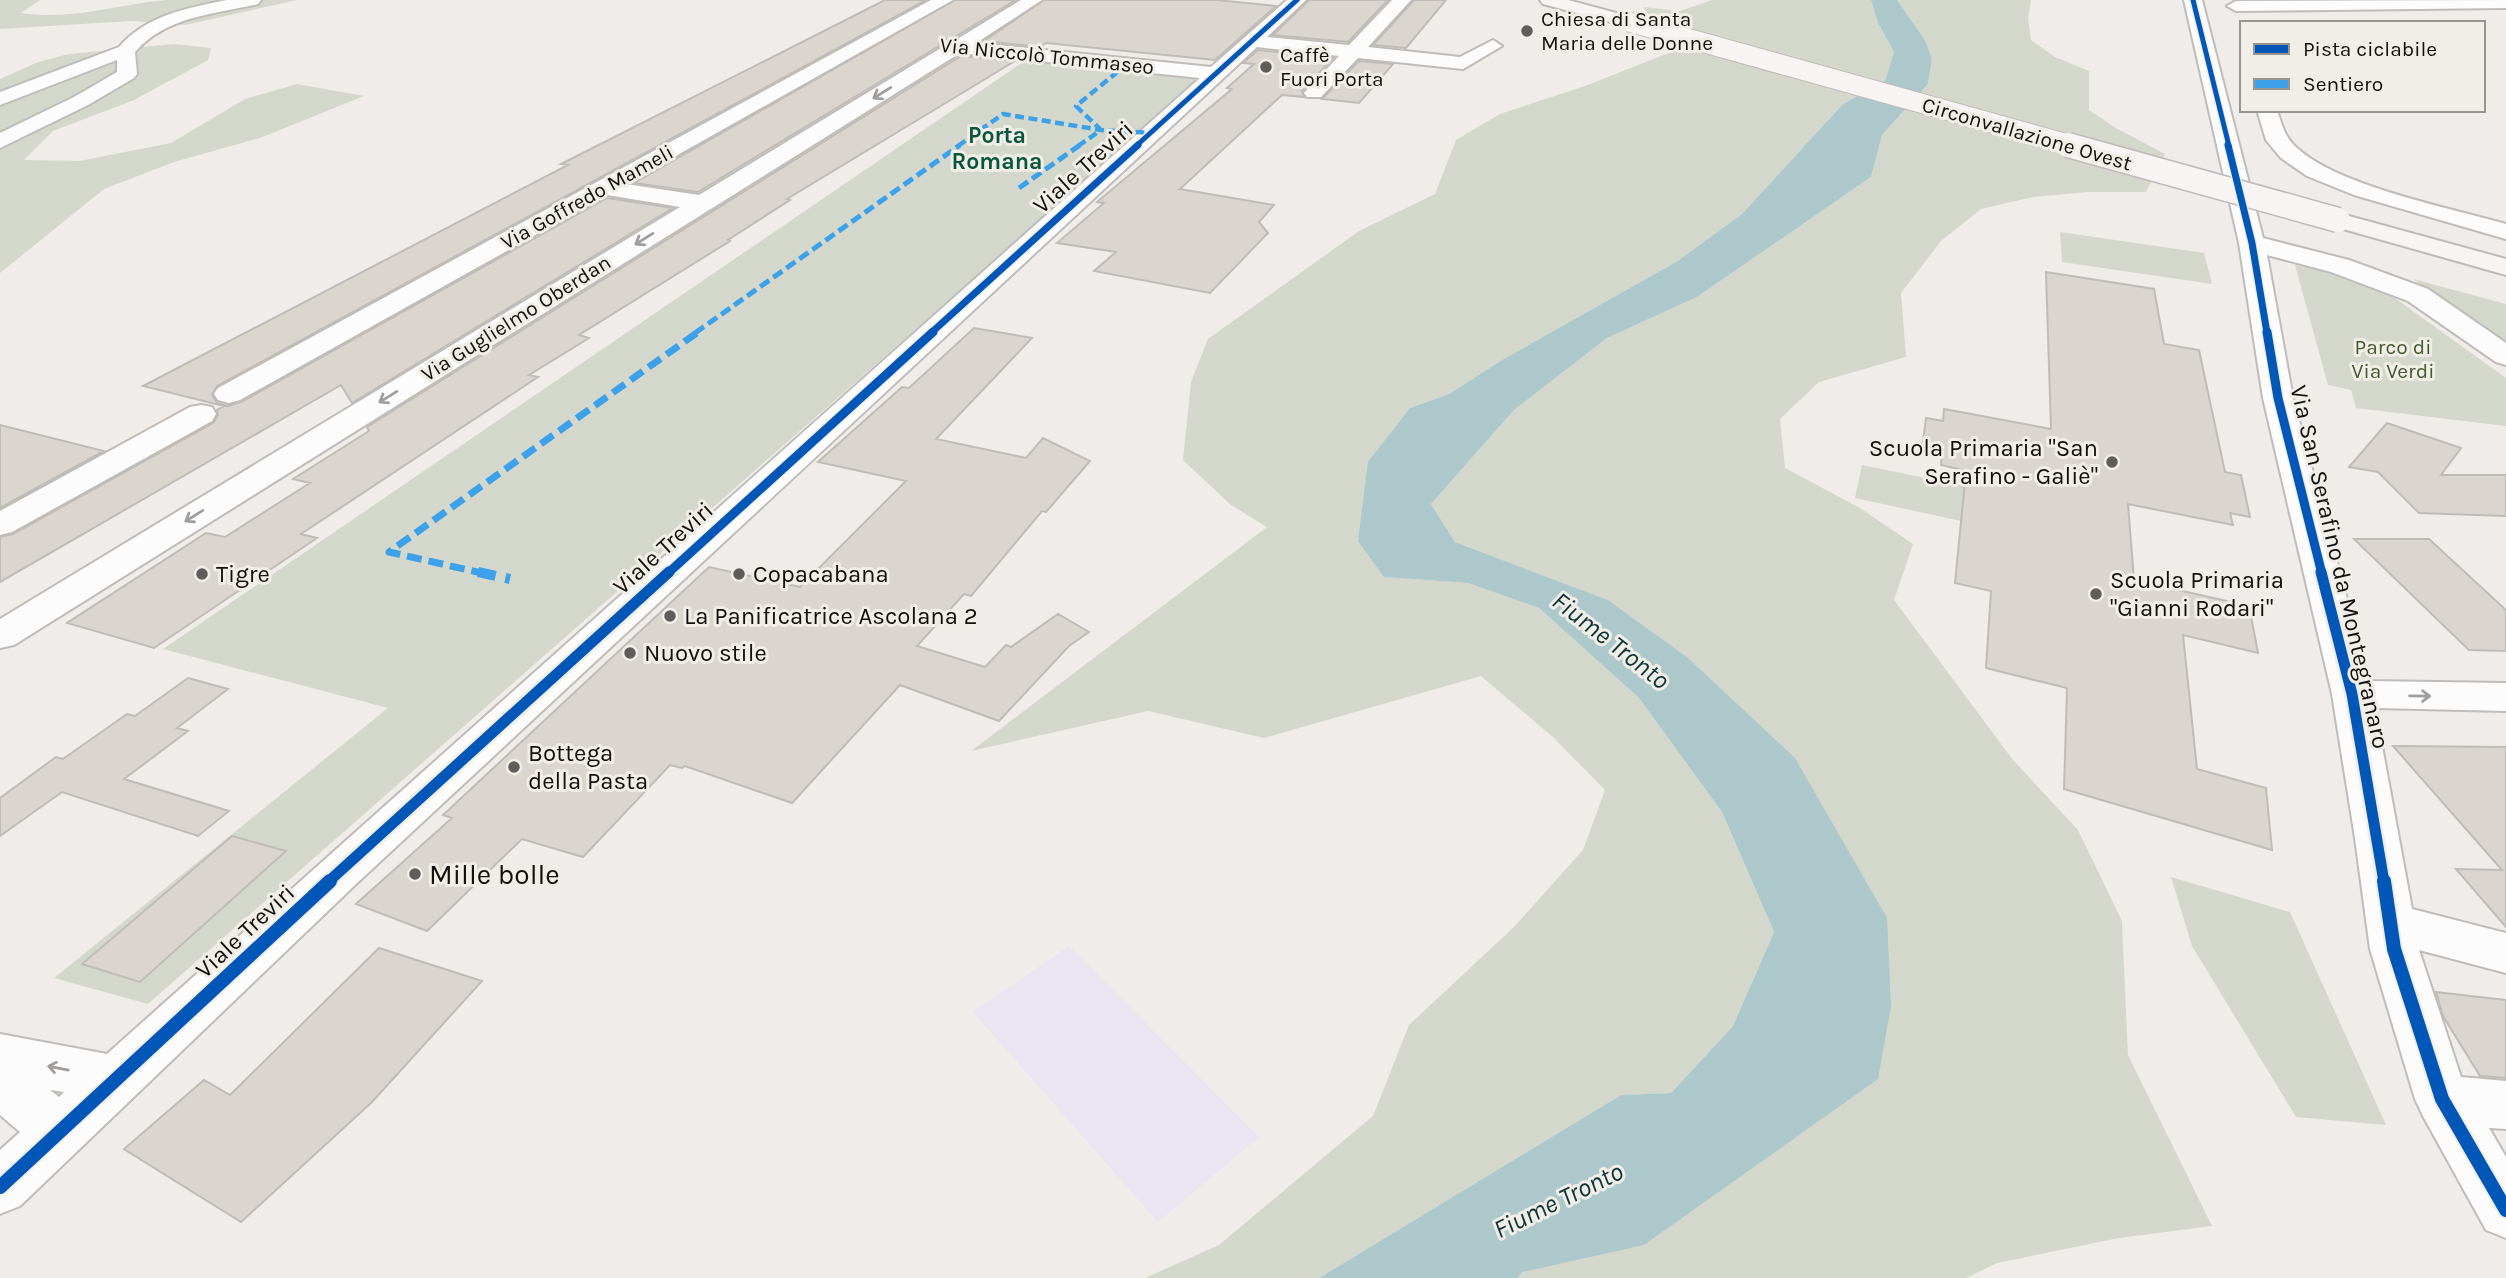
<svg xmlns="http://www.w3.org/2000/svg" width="2506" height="1278" font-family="Karla,sans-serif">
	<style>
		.industrial { fill: #eae5f0 }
		.green { fill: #d4d8cc }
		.water { fill: #adc8ca }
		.building { fill: #dad6cf; stroke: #bebcb9; stroke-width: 2 }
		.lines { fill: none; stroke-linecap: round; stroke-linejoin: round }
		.minor-casing { stroke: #bfbcba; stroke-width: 4 }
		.major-casing { stroke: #bfbab9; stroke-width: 4 }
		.minor { fill: #fdfcfc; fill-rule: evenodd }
		.major { fill: #f7f4f3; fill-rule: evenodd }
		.major-bridge-far1-casing { stroke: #bfbab9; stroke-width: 21; stroke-linecap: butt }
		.major-bridge-casing { stroke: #bfbab9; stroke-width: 27; stroke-linecap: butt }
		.major-bridge-far1 { stroke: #f7f4f3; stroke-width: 19 }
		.major-bridge { stroke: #f7f4f3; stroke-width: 24 }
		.quiet-far3 { stroke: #3da1e9; stroke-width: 4.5; stroke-dasharray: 9 4.5; stroke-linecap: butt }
		.quiet-far2 { stroke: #3da1e9; stroke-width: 5; stroke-dasharray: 11 5; stroke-linecap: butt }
		.quiet-far1 { stroke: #3da1e9; stroke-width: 7; stroke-dasharray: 15 7; stroke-linecap: butt }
		.quiet { stroke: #3da1e9; stroke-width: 10; stroke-dasharray: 18 10; stroke-linecap: butt }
		.cycleway-far4-casing { stroke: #f1ede7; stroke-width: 8 }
		.cycleway-far3-casing { stroke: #f1ede7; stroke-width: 10 }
		.cycleway-far2-casing { stroke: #f1ede7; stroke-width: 12 }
		.cycleway-far1-casing { stroke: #f1ede7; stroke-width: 16 }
		.cycleway-casing { stroke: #f1ede7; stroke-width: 18 }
		.cycleway-far4 { stroke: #0057b8; stroke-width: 5 }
		.cycleway-far3 { stroke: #0057b8; stroke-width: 7 }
		.cycleway-far2 { stroke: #0057b8; stroke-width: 9 }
		.cycleway-far1 { stroke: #0057b8; stroke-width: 11 }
		.cycleway { stroke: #0057b8; stroke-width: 14 }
		.oneway { stroke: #9f9e9d }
		.poi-dot { fill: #5f5d5b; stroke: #f1ede7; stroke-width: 2.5 }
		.labels { text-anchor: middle; stroke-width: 6; stroke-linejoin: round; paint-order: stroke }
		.far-poi-label { font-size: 21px; fill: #11100e; stroke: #f1ede7; text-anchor: start }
		.far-street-label { font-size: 21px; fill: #11100e; stroke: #f1ede7 }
		.far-park-label { font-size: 21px; fill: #435b2f; stroke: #f1ede7 }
		.far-quarter-label { font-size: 23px; font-weight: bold; fill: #09563f; stroke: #f1ede7 }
		.street-label { font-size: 24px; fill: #11100e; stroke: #f1ede7 }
		.poi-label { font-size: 24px; fill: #11100e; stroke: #f1ede7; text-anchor: start }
		.water-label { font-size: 26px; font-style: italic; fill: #0b3337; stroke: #f1ede7 }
		.near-poi-label { font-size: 28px; fill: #11100e; stroke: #f1ede7; text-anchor: start }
	</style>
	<rect width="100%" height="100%" fill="#efece9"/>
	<!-- industrial -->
	<path class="industrial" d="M1069 946 1259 1137 1158 1222 973 1012Z"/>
	<!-- green -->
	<path class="green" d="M0 0H40L21 13C71 21 118 4 167 0 210 0 254 0 297 0L185 25 131 21 0 29Z
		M1712 0H1871L1878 23 1894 52 1885 81 1843 104 1742 214 1676 262 1502 360 1449 394 1410 408 1384 577 1468 583 1539 608 1639 698 1722 812 1774 932 1733 1026 1671 1093 1621 1095 1319 1278H1145L1219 1245 1373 1116 1409 1025 1513 928 1583 850 1605 790 1554 738 1481 676 1264 738 1148 711 971 751 1267 527 1231 505 1183 460 1191 382 1208 339 1359 231 1435 194 1456 140 1500 114 1585 86 1674 51 1643 7 1680 11Z
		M1897 0H2031L2028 18 2031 40 2055 57 2089 71V110L2116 128 2165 154 2146 192H2088L2033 197 1981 209 1941 241 1901 293 1906 357 1819 382 1780 419 1785 468 1860 508 1913 544 1894 600 2013 760 2078 830 2122 921 2128 1055 2212 1226 2119 1238 1997 1263 1966 1278H1518L1523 1273 1878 1079 1608 600 1455 542 1431 504 1514 410 1607 338 1697 297 1871 177 1882 135 1928 84 1932 59 1925 40Z
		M175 44 211 48 208 60 134 100 53 131 24 160 80 161 171 143 245 99 297 84 364 96 260 138 174 162 104 189 0 273V79L38 62 69 54Z
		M1029 58 1205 75 148 1004 54 978 388 708 163 649Z
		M2060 232 2204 253 2212 284 2062 262Z
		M2295 265 2365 280 2381 288 2506 378V426L2356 408 2351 390 2328 385Z
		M2413 279 2506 304V343Z
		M1862 465 1964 486 1961 521 1855 498Z
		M2171 877 2290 912 2386 1125 2296 1117 2192 946Z"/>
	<!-- water -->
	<path class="water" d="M1871 0H1897L1925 40 1932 59 1928 84 1882 135 1871 177 1697 297 1607 338 1514 410 1431 504 1455 542 1608 600 1688 658 1795 758 1887 918 1891 1006 1878 1079 1644 1245 1523 1272 1518 1278H1319L1621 1095 1671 1093 1733 1026 1774 932 1722 812 1639 698 1539 608 1468 583 1384 577 1358 541 1368 462 1410 408 1449 394 1502 360 1676 262 1742 214 1843 104 1885 81 1894 52 1878 23Z"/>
	<!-- building -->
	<path class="building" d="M885 0H926L217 386 212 395 217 403 228 406 241 402 607 198 673 208 352 403 341 385 0 582V537L13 534 213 423 218 415 217 410 224 406 143 386 568 165 561 164Z
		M955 0H1016L953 38 940 40 939 46 698 192 634 183Z
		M1044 0H1216L1276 6 1215 60 1046 43 1040 47 984 41Z
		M1309 0H1388L1348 42 1273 35Z
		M1414 0H1446L1406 48 1373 45Z
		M1258 50 1333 58 1302 91 1304 97 1282 95 1180 189 1274 205 1259 222 1268 233 1210 293 1094 271 1116 252 1057 243 1104 203 1097 202 1232 89 1227 88 1254 64 1243 63Z
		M961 56 1015 61 787 199 790 200 728 240 730 241 579 335 589 338 529 375 538 377 301 534 317 538 154 648 67 623 206 533 225 537 310 483 293 479 369 431 367 427Z
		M1359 61 1393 64 1359 103 1322 99Z
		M2046 272 2154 289 2164 344 2199 350 2225 472 2241 475 2250 517 2230 513 2233 525 2128 504 2134 580 2249 606 2258 653 2183 635 2197 769 2266 788 2272 850 2064 789 2067 688 1986 668 1991 591 1955 583 1966 471 1941 465 1942 453 1922 449 1926 418 1943 421 1944 409 2051 429Z
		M974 328 1032 338 936 439 1026 458 1043 438 1090 461 1046 512 1042 511 971 596 964 594 917 646 985 667 1006 645 1011 647 1058 614 1089 632 1069 646 999 721 900 685 792 803 685 766 682 768 670 765 583 857 522 839 427 931 356 904 452 818 443 815 709 567 800 587 906 481 818 462 902 387 909 388Z
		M2387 423 2461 448 2441 475H2506V516L2419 513 2378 472 2349 467Z
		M0 425 104 451 0 508Z
		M2354 539H2429L2506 610V651L2469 650Z
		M188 678 228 689 177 728 188 731 124 779 229 811 198 836 62 792 0 836V798L56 757 63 759 127 714 135 716Z
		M2393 746 2506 747V927L2456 869 2502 870Z
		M232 836 286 851 140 982 82 964Z
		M379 948 482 981 372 1102 241 1222 124 1149 204 1080 230 1095Z
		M2436 992 2506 1000V1078L2480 1076 2443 1016Z"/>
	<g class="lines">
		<!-- minor casing -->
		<g class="minor-casing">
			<path id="minor" d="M227 0H261L258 4C215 14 166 16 135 52L137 74 134 78 88 105 0 148V133L74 97 117 72V60L0 105V92L119 47C147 15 187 8 227 0Z
				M931 0H953L626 184 699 195 941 48 942 42 954 41 1021 0H1042L976 43 1211 67 1287 0H1306L1267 37 1349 45 1392 0H1411L1368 47 1460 57 1493 40 1502 46 1463 69 1358 58 1321 97H1307L1304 93 1339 56 1257 47 355 885 20 1206 0 1214V1150L20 1132 0 1115V1034L107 1054 1200 78 960 53 14 645 0 648V619L680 207 607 195 240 400 229 403 218 400 214 394 218 388ZM50 1090 64 1092 59 1097Z
				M2184 0H2202L2263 238 2349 260 2428 289 2506 343V365L2496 362 2408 301 2331 272 2267 255 2293 398 2369 681 2506 683V711L2375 708 2412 909 2506 933V973L2419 950 2461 1077 2506 1081V1129L2489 1128 2506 1157V1238L2486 1230 2423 1116 2415 1099 2370 949 2355 838 2332 694 2263 398 2239 243Z
				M2506 0V8L2236 11 2227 6 2236 1Z
				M2257 110H2277C2282 125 2285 138 2297 148 2338 186 2450 208 2506 224V239L2354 195 2307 176 2281 158 2266 140Z
				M201 405 212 407 216 414 212 421 12 532 0 535V511L190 407Z"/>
		</g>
		<!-- major casing -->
		<g class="major-casing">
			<path id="major" d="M1540 0H1568L1635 18 1638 22 1629 27 1543 4Z
				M2338 213 2506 259V275L2329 225 2326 220 2329 215Z"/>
		</g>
		<!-- minor -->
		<use href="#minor" class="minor"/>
		<!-- major -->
		<use href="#major" class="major"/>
		<!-- major-bridge-far1 casing -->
		<g class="major-bridge-far1-casing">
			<path id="major-bridge-far1" d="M1629 22 2075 146"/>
		</g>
		<!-- major-bridge casing -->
		<g class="major-bridge-casing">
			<path id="major-bridge" d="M2068 145 2338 220"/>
		</g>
		<!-- major-bridge-far1 -->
		<use href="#major-bridge-far1" class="major-bridge-far1"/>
		<!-- major-bridge -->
		<use href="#major-bridge" class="major-bridge"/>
		<!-- quiet-far3 -->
		<path class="quiet-far3" d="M958 146 1003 114 1101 130 1151 133
			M1078 146 1101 130 1076 106 1127 64"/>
		<!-- quiet-far2 -->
		<path class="quiet-far2" d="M1019 188 1080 145
			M695 333 960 145"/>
		<!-- quiet-far1 -->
		<path class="quiet-far1" d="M486 574 389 552 698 332"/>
		<!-- quiet -->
		<path class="quiet" d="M478 572 510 579"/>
		<!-- cycleway-far4 casing -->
		<g class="cycleway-far4-casing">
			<path id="cycleway-far4" d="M2193 0 2229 146
				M1136 146 1297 0"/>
		</g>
		<!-- cycleway-far3 casing -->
		<g class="cycleway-far3-casing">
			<path id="cycleway-far3" d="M2228 145 2252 243 2267 333
				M931 333 1138 145"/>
		</g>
		<!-- cycleway-far2 casing -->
		<g class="cycleway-far2-casing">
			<path id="cycleway-far2" d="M2267 332 2278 398 2322 574
				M667 574 933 332"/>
		</g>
		<!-- cycleway-far1 casing -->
		<g class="cycleway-far1-casing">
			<path id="cycleway-far1" d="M2321 572 2352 694 2384 882
				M328 882 669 572"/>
		</g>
		<!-- cycleway casing -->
		<g class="cycleway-casing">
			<path id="cycleway" d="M2384 881 2394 949 2442 1099 2506 1210
				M0 1187 330 881"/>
		</g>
		<!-- cycleway-far4 -->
		<use href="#cycleway-far4" class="cycleway-far4"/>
		<!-- cycleway-far3 -->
		<use href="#cycleway-far3" class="cycleway-far3"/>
		<!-- cycleway-far2 -->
		<use href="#cycleway-far2" class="cycleway-far2"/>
		<!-- cycleway-far1 -->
		<use href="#cycleway-far1" class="cycleway-far1"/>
		<!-- cycleway -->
		<use href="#cycleway" class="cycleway"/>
	</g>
	<!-- one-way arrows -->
	<defs><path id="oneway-shaft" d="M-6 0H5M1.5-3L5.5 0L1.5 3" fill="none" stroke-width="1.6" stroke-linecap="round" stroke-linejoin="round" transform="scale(1.75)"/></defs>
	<g class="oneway">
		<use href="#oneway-shaft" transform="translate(882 93) rotate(148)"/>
		<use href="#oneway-shaft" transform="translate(644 239) rotate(148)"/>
		<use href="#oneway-shaft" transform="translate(388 397) rotate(148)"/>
		<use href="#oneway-shaft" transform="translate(194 516) rotate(148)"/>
		<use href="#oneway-shaft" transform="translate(2420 696) rotate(1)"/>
		<use href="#oneway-shaft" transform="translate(58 1068) rotate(-169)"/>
	</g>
	<!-- markers -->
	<g class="poi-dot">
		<circle cx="1527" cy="31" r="7"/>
		<circle cx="1266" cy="67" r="7"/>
		<circle cx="2112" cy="462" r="7"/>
		<circle cx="202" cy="574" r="7"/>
		<circle cx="739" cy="574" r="7"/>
		<circle cx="2096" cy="594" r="7"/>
		<circle cx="670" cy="616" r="7"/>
		<circle cx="630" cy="653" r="7"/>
		<circle cx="514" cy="767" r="7"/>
		<circle cx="415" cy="874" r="7"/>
	</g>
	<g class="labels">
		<!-- far-poi labels -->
		<g class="far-poi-label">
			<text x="1541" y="26">Chiesa di Santa<tspan x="1541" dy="24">Maria delle Donne</tspan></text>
			<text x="1280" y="62">Caffè<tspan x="1280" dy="24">Fuori Porta</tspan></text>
		</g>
		<!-- far-street labels -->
		<g class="far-street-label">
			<text transform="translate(1047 56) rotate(6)" y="7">Via Niccolò Tommaseo</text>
			<text transform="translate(2027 134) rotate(16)" y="7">Circonvallazione Ovest</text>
			<text transform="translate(587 197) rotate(-29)" y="7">Via Goffredo Mameli</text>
			<text transform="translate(516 318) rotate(-32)" y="7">Via Guglielmo Oberdan</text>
		</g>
		<!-- far-park labels -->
		<g class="far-park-label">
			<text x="2393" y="354">Parco di<tspan x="2393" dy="24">Via Verdi</tspan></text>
		</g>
		<!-- far-quarter labels -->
		<g class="far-quarter-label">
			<text x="997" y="143">Porta<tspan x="997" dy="26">Romana</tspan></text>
		</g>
		<!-- street labels -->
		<g class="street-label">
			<text transform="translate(1083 167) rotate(-42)" y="8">Viale Treviri</text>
			<text transform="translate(663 548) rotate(-42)" y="8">Viale Treviri</text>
			<text transform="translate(2340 567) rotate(77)" y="8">Via San Serafino da Montegranaro</text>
			<text transform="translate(245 931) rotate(-43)" y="8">Viale Treviri</text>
		</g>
		<!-- poi labels -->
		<g class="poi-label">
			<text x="2098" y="456" text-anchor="end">Scuola Primaria "San<tspan x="2098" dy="28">Serafino - Galiè"</tspan></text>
			<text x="216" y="582">Tigre</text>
			<text x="753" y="582">Copacabana</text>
			<text x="2110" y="588">Scuola Primaria<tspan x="2110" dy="28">"Gianni Rodari"</tspan></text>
			<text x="684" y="624">La Panificatrice Ascolana 2</text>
			<text x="644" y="661">Nuovo stile</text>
			<text x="528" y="761">Bottega<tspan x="528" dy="28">della Pasta</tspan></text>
		</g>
		<!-- water labels -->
		<g class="water-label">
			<text transform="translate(1611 640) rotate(38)" y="9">Fiume Tronto</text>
			<text transform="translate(1558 1200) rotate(-26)" y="9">Fiume Tronto</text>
		</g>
		<!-- near-poi labels -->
		<g class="near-poi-label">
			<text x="429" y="884">Mille bolle</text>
		</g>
	</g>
	<!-- legend -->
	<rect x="2240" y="21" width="245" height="91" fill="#f1ede7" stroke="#979590" stroke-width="2"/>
	<rect x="2254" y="44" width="35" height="10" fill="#0057b8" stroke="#979590" stroke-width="2"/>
	<text x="2303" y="56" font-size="21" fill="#11100e">Pista ciclabile</text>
	<rect x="2254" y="79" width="35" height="10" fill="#3da1e9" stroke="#979590" stroke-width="2"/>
	<text x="2303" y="91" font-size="21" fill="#11100e">Sentiero</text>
</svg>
